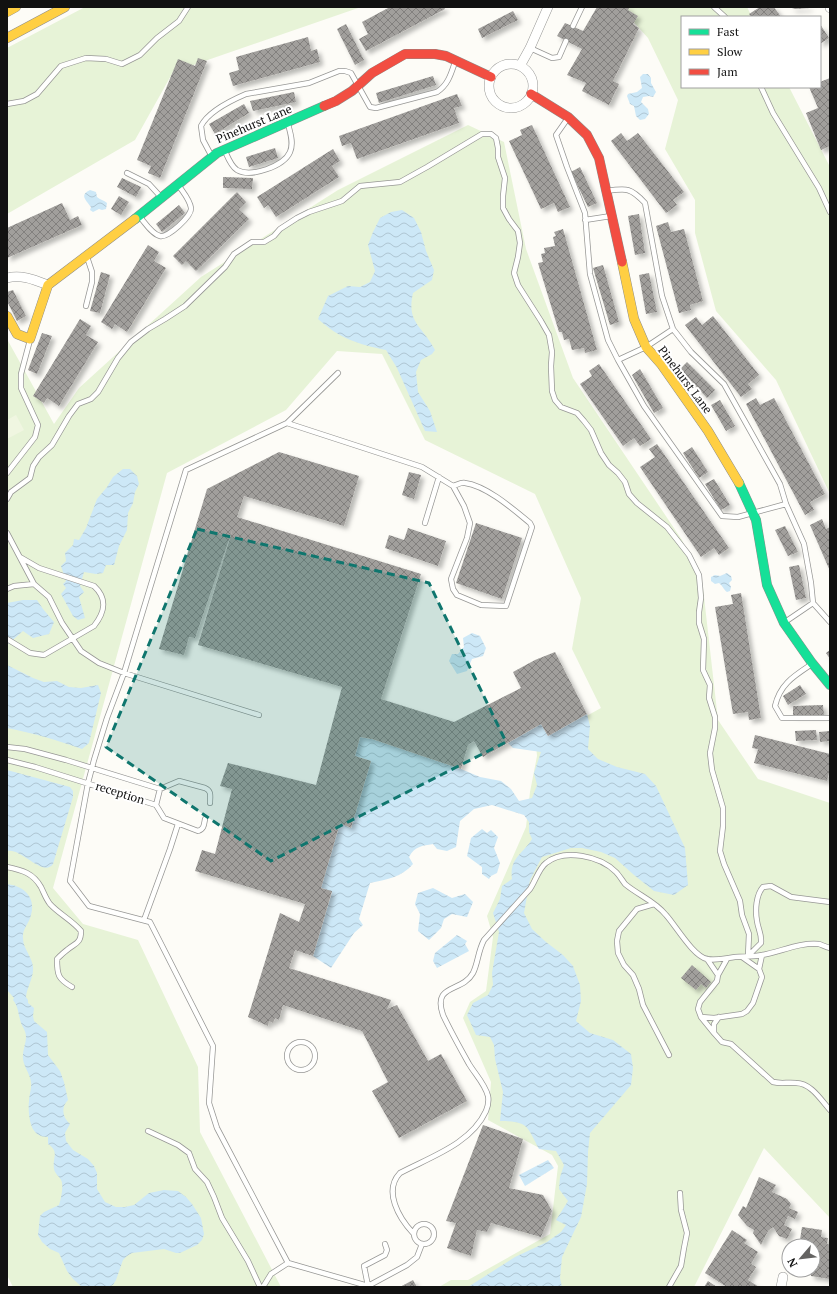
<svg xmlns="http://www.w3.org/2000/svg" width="837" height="1294" font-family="'PT Serif',serif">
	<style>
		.grass { fill: #e7f3d7 }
		.pitch { fill: #f0f6e1 }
		.water { fill: url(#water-waves) }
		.building { fill: url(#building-cross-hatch); filter: url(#shadow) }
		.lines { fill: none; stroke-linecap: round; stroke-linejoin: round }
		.lane-casing { stroke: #979795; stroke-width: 6 }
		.street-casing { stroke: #979795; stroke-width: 10 }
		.fast-casing { stroke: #8e8d8b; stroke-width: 10 }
		.slow-casing { stroke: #8e8d8b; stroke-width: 10 }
		.jam-casing { stroke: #8e8d8b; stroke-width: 10 }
		.lane { stroke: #fffffe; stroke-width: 4.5 }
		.street { stroke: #fffffe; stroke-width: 9 }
		.fast { stroke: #16e098; stroke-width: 9 }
		.slow { stroke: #ffcf43; stroke-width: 9 }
		.jam { stroke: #f24e42; stroke-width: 9 }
		.marked { fill: #0f766e; fill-opacity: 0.2; stroke: #0f766e; stroke-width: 3; stroke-dasharray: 8 5; stroke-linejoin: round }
		.labels { text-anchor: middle; stroke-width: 4; stroke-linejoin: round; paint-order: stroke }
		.street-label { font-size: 12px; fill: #111; stroke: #fff }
	</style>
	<defs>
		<pattern id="water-waves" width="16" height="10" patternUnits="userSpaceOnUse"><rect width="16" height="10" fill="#cde8f7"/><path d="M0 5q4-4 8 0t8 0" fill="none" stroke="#afc6d3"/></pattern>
		<pattern id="building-cross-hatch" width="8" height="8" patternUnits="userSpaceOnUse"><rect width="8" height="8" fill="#a19f9c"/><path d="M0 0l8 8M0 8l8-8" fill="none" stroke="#82807e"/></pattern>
		<filter id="shadow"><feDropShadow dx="3.5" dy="3.5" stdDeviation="2" flood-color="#0004"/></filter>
	</defs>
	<rect width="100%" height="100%" fill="#fdfcf7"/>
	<!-- grass -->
	<path class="grass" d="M85 7H361L173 72 135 140 7 214V48Z
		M620 7H747L752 17H682V87H789L830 167V494L776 380 716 311 695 233V200L665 149 678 100 648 38Z
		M468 125 504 142 526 249 573 378 682 540 703 588 718 720 758 779 830 803V1218L764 1148 694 1287H439L451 1280H468L550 1234 558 1166 552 1155 488 1120 491 1082 463 1018 470 1002 486 991 493 937 487 916 526 827 530 792 537 756 536 744 601 708 572 649 581 598 535 494 425 440 382 354 337 351 286 410 167 473 53 888 83 924 138 940 198 1067 200 1132 281 1287H13L7 1275V339L54 424 79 388 201 277 338 190Z"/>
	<!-- pitch -->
	<path class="pitch" d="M16 415 24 430 7 439V420Z"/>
	<!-- water -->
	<path class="water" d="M643 74H648L651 78V83L656 92 653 97 649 96 643 97 641 102 648 109 649 114 645 119 640 120 636 116 634 106 630 104 627 96 628 94 637 92 642 88 640 77Z
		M90 190 96 192 97 197C100 200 104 200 107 203L106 209 102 210 99 209 93 212 90 210 91 207C86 200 79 195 90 190Z
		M402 210 414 218 421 232 426 251 434 270 432 280 413 293C406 323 423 326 435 350L432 354 421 360 416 372 418 392 430 411 437 432 425 431 397 368 386 350C358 344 340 339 318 319L328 296 348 286 360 287 370 282 375 271 368 245 373 232 380 218 391 212Z
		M123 469H130L137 476 139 484 135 492 133 503 128 513 127 530 119 546 114 565H106L103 573 96 574 84 572 80 586 84 592 79 597 85 618 78 620 73 616 61 594 66 588 63 584 66 581 61 566 66 561 65 553 73 545 74 539 79 540 86 528 97 499 107 487 113 477Z
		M727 573 731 576 732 580 729 583 731 587 730 591 727 592C723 589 723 586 719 583L715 584 711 581V577L715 575 720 576Z
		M23 600H37L43 609 54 622 49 634 33 638 23 631 7 645V603Z
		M472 633 480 636 486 648 483 656 472 659 467 671 457 674 449 661 452 654H458L464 647 463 638Z
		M7 665 33 678 44 682 57 681 69 687 81 688 98 685 101 693 89 743 82 749C57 740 33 733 7 728Z
		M587 714 590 726 588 749 598 759 617 767 645 774 656 786 685 848 688 885 674 895 654 891 634 875 615 858 601 852 582 848H571L542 857 530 880 524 913 532 929 546 942 563 955 573 966 580 985 581 1001 576 1021 590 1033 613 1040 631 1054 633 1068 631 1085 590 1133 588 1152 587 1184 581 1217 562 1257 560 1278 562 1287H468L515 1257 547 1242 561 1232 566 1225 556 1220 568 1201 559 1189 560 1177 564 1165 556 1151 539 1149C527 1126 528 1121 500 1121L503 1092 495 1059 494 1045 490 1037 476 1035 467 1015 473 1003 488 995 493 985 492 973 499 932 493 913 500 899 502 886 512 879C509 858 523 854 532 839L529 832V822L524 815 492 805 474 809 460 821 456 847 447 851 437 849 433 844C422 846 415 846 409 857L413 864C402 877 386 880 370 883L359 919 363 925 354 933 331 968 313 956 332 892 321 888 340 823 351 828 371 761 355 756 360 737 372 739 461 769 480 777 501 781 511 789 519 801 532 798 537 785 534 773 541 752 513 748 508 743 541 724 548 736Z
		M7 770 70 787 73 791V797L53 864C43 878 21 847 7 851Z
		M482 829 487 833 491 830 498 837 494 848 500 863 497 873 491 876 489 879 482 874V867L467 856 471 838Z
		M7 884C24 886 36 897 31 915 29 924 22 929 23 938 23 949 32 956 33 967 34 977 27 987 26 997L28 1000V1003L34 1008 33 1016 34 1021 47 1032 48 1055 60 1071 64 1082 68 1100C61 1107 62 1117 70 1124L65 1133 66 1141 73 1150 88 1159 94 1166 97 1173V1189L105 1202 116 1207H125L134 1205 149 1193 164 1190 178 1191 186 1197 192 1204 201 1218 204 1234 202 1240 197 1245 180 1253H176L164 1249 132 1253 127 1256 123 1260 116 1280 113 1285 108 1287H82L73 1279 67 1271 59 1253 50 1249 42 1242 38 1235 40 1216 44 1212 59 1205C61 1199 64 1185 61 1180 59 1176 55 1174 54 1169 52 1158 60 1152 48 1144V1137C43 1137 40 1136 36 1133 29 1127 28 1109 29 1101 29 1095 32 1088 31 1082 30 1074 24 1067 23 1059 22 1051 26 1044 26 1037 26 1031 23 1028 21 1023 18 1014 19 1008 13 1000L14 998 7 990Z
		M433 888 452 898 465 894 473 902 467 917 452 914 444 919 441 928 429 940 418 931 420 914 415 904 418 893Z
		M457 935 467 941 465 944 469 951 437 968 433 961 435 953Z
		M548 1160 554 1168 525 1186 519 1175Z"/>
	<!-- building -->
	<path class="building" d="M390 7H444L445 9 366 51 359 39 368 34 362 22Z
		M597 7H630L628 10 638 16 633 24 639 28 613 81 619 84 609 105 582 91 586 83 567 75 582 49 557 36 565 23 583 31Z
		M760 7H774L781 17H751L749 14Z
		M789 7H809L810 8 795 9Z
		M513 11 518 20 482 38 478 29Z
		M346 24 364 60 355 65 337 29Z
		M820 24 829 38 820 44Z
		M308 37 311 51 317 49 320 62 233 86 229 73 239 70 236 57Z
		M198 58 207 61 160 178 148 173 151 166 137 160 178 59 195 66Z
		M433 76 436 85 379 103 376 93Z
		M830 78V146L821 150 806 113 818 108 809 87H820V82Z
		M294 92 296 102 253 111 250 101Z
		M457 94 462 106 454 108 459 123 357 159 351 143 342 146 339 136Z
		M244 104 249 113 215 134 209 124Z
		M532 125 570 207 558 212 554 203 541 209 509 141 522 135 520 130Z
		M621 133 627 141 638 133 684 192 673 200 677 205 666 213 611 141Z
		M275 148 278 158 249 167 246 157Z
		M333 149 340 161 332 166 339 177 276 217 268 205 264 208 257 197Z
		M580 167 597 203 588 207 571 172Z
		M223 177 253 178 252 189 223 188Z
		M122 178 141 187 136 197 117 187Z
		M237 192 246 202 239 209 249 219 196 271 186 261 182 265 173 256Z
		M119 196 129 202 121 215 111 209Z
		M62 203 70 220 78 216 82 225 7 258V228Z
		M179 205 185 213 162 232 156 224Z
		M639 214 645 253 635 255 628 216Z
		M668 222 671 232 684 229 703 301 690 305 691 310 679 313 656 226Z
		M563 229 597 350 585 353 584 348 572 350 569 339 564 340 562 332H559L538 263 543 262 541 254 545 253 544 248 555 246 553 237 556 236 554 232Z
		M148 245 159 252 154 261 166 268 127 332 115 324 112 329 101 322Z
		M603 265 619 322 610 325 593 268Z
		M101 272 110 275 100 313 90 311Z
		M649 273 657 312 646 314 639 275Z
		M13 290 26 316 17 321 7 301V292Z
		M713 316 759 375 748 384 752 389 741 397 685 325 696 317 702 325Z
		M80 319 91 326 86 335 98 342 59 406 47 398 44 403 33 396Z
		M42 333 52 336 37 374 28 370Z
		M687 362 715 390 707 398 680 369Z
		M599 364 651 439 640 446 634 438 623 446 580 384 592 376 589 371Z
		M640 369 663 408 654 413 632 375Z
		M756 398 760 405 774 398 825 494 810 502 814 510 805 515 746 404Z
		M720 400 735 426 726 431 711 405Z
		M657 444 729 548 719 555 714 548 701 557 640 467 655 457 649 449Z
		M692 447 708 472 699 478 683 453Z
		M279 452 359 476 344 526 244 496 237 517 421 574 381 699 454 722 521 688 513 672 535 660 555 652 587 714 548 736 541 724 483 757 474 741 468 745 461 769 372 739 360 737 355 756 371 761 351 828 340 823 321 888 332 891 313 956 295 950 289 968 391 1000 387 1009 397 1005 428 1061 441 1054 467 1101 399 1138 372 1091 388 1082 362 1031 283 1005 279 1020 275 1018 273 1023 269 1021 268 1026 248 1017 280 913 299 922 305 904 195 871 202 850 215 854 232 789 220 786 228 763 316 785 342 687 198 645 233 528 195 638 189 637 184 655 159 649 207 489Z
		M409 472 421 475 414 499 402 495Z
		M714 479 730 505 721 510 705 484Z
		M822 519 826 529 830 527V571L810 525Z
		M476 523 522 538 502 599 456 583Z
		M785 526 798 552 788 556 775 530Z
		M408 528 446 541 438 566 385 548 389 535 404 540Z
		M799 565 806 598 796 600 789 567Z
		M741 593 761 718 749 720 748 712 733 714 715 607 733 604 731 595Z
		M830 650V659L826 653Z
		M800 685 806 694 788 705 783 696Z
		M823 705 824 715H793V706Z
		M816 730 817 740 796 741 795 731Z
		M830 731V741L820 742 819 732Z
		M755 735 830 754V769L827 781 754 763 758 749 752 748Z
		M692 965 711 982 706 988 701 984 696 990 681 978Z
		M483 1125 523 1139 509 1188 543 1195 552 1211 541 1237 491 1223 487 1232 477 1230 471 1256 447 1248 456 1223 446 1221Z
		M759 1177 776 1185 772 1192 787 1199 791 1204 789 1208 798 1212 795 1219 788 1216 784 1225 792 1229 787 1239 779 1236 773 1227 768 1231 761 1245 753 1233 754 1230 747 1226 738 1215 743 1206 746 1208Z
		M802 1227 822 1230 821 1237 828 1238 827 1244 830 1245V1279L811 1276V1270H813V1246H799Z
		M732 1230 747 1240 744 1243 758 1252 751 1264 756 1267 748 1280 759 1287H727L705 1273Z
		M413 1280 417 1287H400Z
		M708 1281 717 1287H704Z"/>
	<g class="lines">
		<!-- lane casing -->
		<g class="lane-casing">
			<path id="lane" d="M714 7 725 17
				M573 26 582 7
				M530 48 552 58 559 57 566 41
				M761 87 773 113 819 188 830 212
				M7 104 24 101 37 94 61 66 86 58 106 59 122 64 140 55 157 38 179 21 188 7
				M568 118 556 135 567 167 585 213 590 274 608 340 618 360 644 406 722 516 738 517 786 504
				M225 151C228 158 231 166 237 170 251 178 284 166 290 152 294 143 290 132 288 124
				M211 155 203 140 201 126C208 112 232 100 246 94L309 83 339 71H345L351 73 370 107 376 108 437 92C448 85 451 74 455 62
				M127 173 149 184 160 196
				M607 191C627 188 631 188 645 203L662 296 673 329 691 352 724 384 780 484 786 504 804 544 811 583 813 603 830 622
				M140 217C145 223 152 234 160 236 168 238 192 216 191 208 190 200 183 192 179 186
				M585 220 611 216
				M86 306 92 282V272L87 257
				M618 360 646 347 673 329
				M287 423 338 373
				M7 473 35 437 38 425 21 388V374L30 340
				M7 499 11 492 30 478 33 466 39 457 52 445 69 416 78 404 91 399 98 392 118 358 131 342 148 329 165 319 185 306 225 267 234 254 252 242H264L274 236 280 229 297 218 309 212 342 201 360 186 400 182 427 167 482 134H491L496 138 498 148V157L505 178 503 196V208L509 219 518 231 520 243 518 257 514 273 518 285 541 321 549 335 552 352 551 366 552 391 555 400 561 407 577 413 584 421 591 430 601 453 609 465 618 473 625 482 629 494 637 503 667 527 689 555 699 575 701 598 699 612V623L704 639 703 670 710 685 709 698 715 717V728L710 753 712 770 723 808V826L720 851 724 864 740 901 742 915 749 934 748 956
				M425 523 439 477
				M7 533 34 584
				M7 589 14 586 34 584 49 597 62 623 81 651 99 663 124 673 259 715
				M785 622 813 603
				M7 639 30 653 44 655 94 626C105 612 108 599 94 586L39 568 20 557
				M812 664C794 676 780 684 775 706L782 718H830
				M7 747 25 749 66 760 160 789 179 781 205 788C212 791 210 796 210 803
				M7 760 35 767 156 805 164 818 198 831C204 829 204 825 205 819
				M156 805 160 789
				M7 867C22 870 33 873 41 887 44 893 46 899 50 904 59 914 72 920 81 931 81 944 75 943 67 950 63 953 60 956 57 959 57 975 58 979 72 987
				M654 904 637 909 619 931 617 941 618 953 624 965 633 975 639 989 643 1005 669 1055
				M144 920 170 849 178 824
				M748 956 761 943C762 934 758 929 757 921 755 910 756 895 763 887L771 886 791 897 830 902
				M742 957 759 969
				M707 959 718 975
				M727 959 718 975 717 981 700 1002 698 1009 701 1017 714 1018 742 1014 747 1011 753 1003 762 977 759 969 762 955
				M701 1017 714 1033
				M719 1017 714 1024V1033L722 1042 731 1044 773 1082C781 1084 788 1082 796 1083 811 1083 821 1100 830 1110
				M287 1056a14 14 0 1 1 28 0a14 14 0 1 1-28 0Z
				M148 1131 178 1145 189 1153 195 1169 207 1182 214 1197 222 1218 248 1261 260 1287
				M414 1234a10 10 0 1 1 20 0a10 10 0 1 1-20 0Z
				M413 1233C399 1218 383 1191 400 1173 430 1157 471 1144 486 1111 488 1106 489 1101 488 1096 485 1084 475 1074 469 1064 460 1048 451 1032 443 1015 432 983 462 993 473 973 478 963 478 951 484 940L530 889C535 882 539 868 546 863 564 848 600 856 616 872 619 875 622 880 625 884 638 895 655 901 666 915 676 926 693 956 707 959 716 961 726 958 735 957 744 956 753 957 762 955 780 952 800 942 819 944 822 945 826 947 830 948
				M422 1244 417 1257 407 1265 368 1286 288 1263 217 1128 209 1103 213 1046 150 922 89 906 70 881 88 783 94 760 107 718 124 673 186 470 287 423 422 467 453 486C457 485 461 482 465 483 487 486 513 509 530 523L532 527 506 606 481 605 457 595 453 589 451 579 467 538 470 523 464 506 453 486
				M368 1286 364 1266 385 1255 387 1250 385 1244
				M263 1287 271 1274 288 1263
				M669 1287 681 1266 684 1248 687 1233 681 1210 680 1193"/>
		</g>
		<!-- street casing -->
		<g class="street-casing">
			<path id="street" d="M830 7V8
				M489 86a22 22 0 1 1 44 0a22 22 0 1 1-44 0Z
				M520 66 530 48 548 7
				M7 278C21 274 35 280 48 285
				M781 1287 783 1277"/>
		</g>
		<!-- fast casing -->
		<g class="fast-casing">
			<path id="fast" d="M135 219 217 153 324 106
				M739 483 756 520 767 585 784 623 812 663 830 685"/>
		</g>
		<!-- slow casing -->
		<g class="slow-casing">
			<path id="slow" d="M7 12 16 7
				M7 38 65 7
				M622 262 634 319 646 347 661 364 708 431 739 483
				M7 316 17 334 30 339 48 285 135 219"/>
		</g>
		<!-- jam casing -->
		<g class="jam-casing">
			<path id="jam" d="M531 94 568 117 587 135 599 158 622 262
				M324 106 336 101 352 91 372 73 405 54H435L446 56 491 77"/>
		</g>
		<!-- lane -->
		<use href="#lane" class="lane"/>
		<!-- street -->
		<use href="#street" class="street"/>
		<!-- fast -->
		<use href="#fast" class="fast"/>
		<!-- slow -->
		<use href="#slow" class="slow"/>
		<!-- jam -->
		<use href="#jam" class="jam"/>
	</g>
	<!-- marked area -->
	<path class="marked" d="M197 529 429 583 506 742 271 861 106 747Z"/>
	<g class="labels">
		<!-- street labels -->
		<g class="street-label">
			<text transform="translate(254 124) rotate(-23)" y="4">Pinehurst Lane</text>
			<text transform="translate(685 380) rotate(53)" y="4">Pinehurst Lane</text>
			<text transform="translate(120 793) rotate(17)" y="4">reception</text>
		</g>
	</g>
	<!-- border -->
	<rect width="837" height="1294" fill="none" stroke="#111111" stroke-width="16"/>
	<!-- legend -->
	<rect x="681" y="16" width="140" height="72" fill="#ffffff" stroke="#a0a0a0"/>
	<rect x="689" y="29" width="20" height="6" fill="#16e098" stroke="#a0a0a0"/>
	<text x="717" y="36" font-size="12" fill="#111111">Fast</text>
	<rect x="689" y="49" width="20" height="6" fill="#ffcf43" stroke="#a0a0a0"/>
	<text x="717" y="56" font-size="12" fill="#111111">Slow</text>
	<rect x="689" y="69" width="20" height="6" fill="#f24e42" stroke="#a0a0a0"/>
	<text x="717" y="76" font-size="12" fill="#111111">Jam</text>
	<!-- north arrow -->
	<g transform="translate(801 1258) rotate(242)"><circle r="19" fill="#ffffff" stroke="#a0a0a0"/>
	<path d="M0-3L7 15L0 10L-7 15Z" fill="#646362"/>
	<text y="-6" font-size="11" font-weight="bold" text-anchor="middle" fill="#111111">N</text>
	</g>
</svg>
